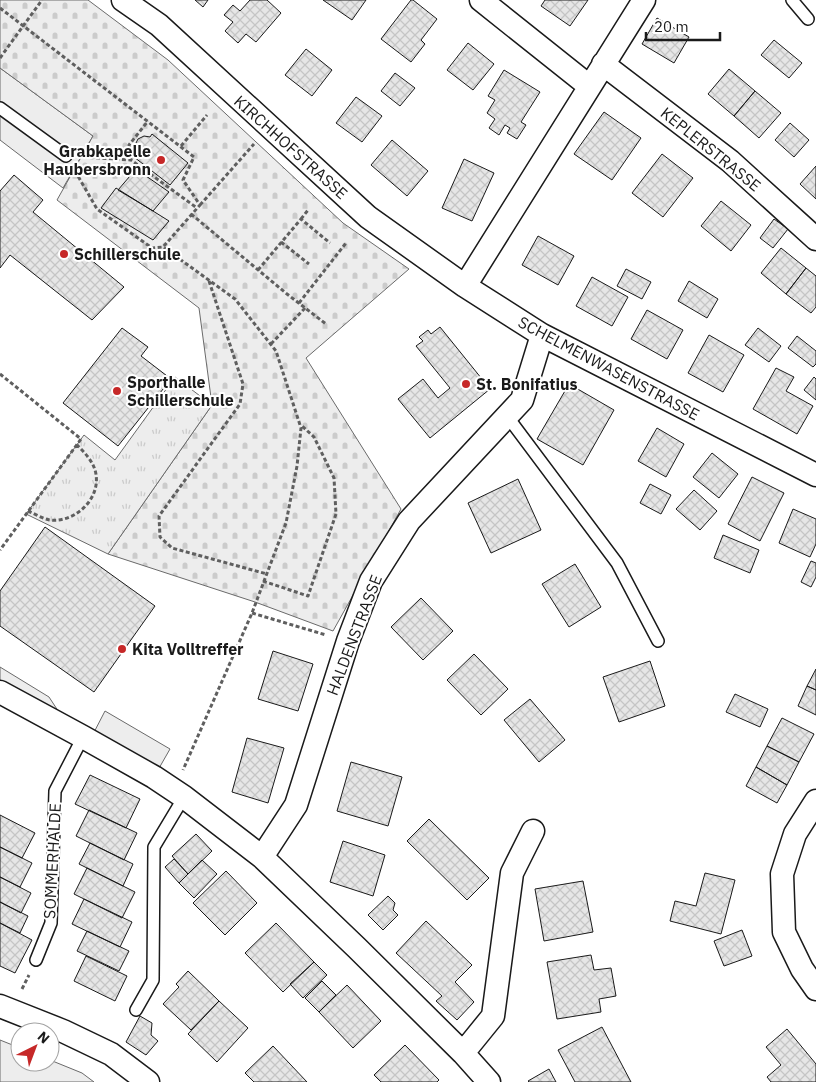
<svg xmlns="http://www.w3.org/2000/svg" width="816" height="1082" font-family="'IBM Plex Sans',sans-serif">
	<style>
		.built { fill: #ededed; stroke: #6a6a6a }
		.cemetery { fill: url(#cemetery-stones); stroke: #6a6a6a }
		.park { fill: url(#park-tufts); stroke: #6a6a6a }
		.building { fill: url(#building-cross-hatch); stroke: #1a1a1a }
		.lines { fill: none; stroke-linecap: round; stroke-linejoin: round }
		.service-casing { stroke: #1a1a1a; stroke-width: 14 }
		.minor-casing { stroke: #1a1a1a; stroke-width: 25 }
		.path { stroke: #5f5f5f; stroke-width: 3; stroke-dasharray: 4 2.5; stroke-linecap: butt }
		.service { stroke: #fff; stroke-width: 11 }
		.minor { stroke: #fff; stroke-width: 22 }
		.poi-dot { fill: #c62828; stroke: #fff; stroke-width: 2 }
		.labels { text-anchor: middle; stroke-width: 4; stroke-linejoin: round; paint-order: stroke }
		.street-label { font-size: 16px; fill: #1a1a1a; stroke: #fff }
		.poi-label { font-size: 16px; font-weight: bold; fill: #1a1a1a; stroke: #fff; text-anchor: start }
	</style>
	<defs>
		<pattern id="cemetery-stones" width="16" height="16" patternUnits="userSpaceOnUse" patternTransform="scale(1.25)"><rect width="16" height="16" fill="#ededed"/><path d="M2 7V4a2 2 0 0 1 4 0v3zM10 15v-3a2 2 0 0 1 4 0v3z" fill="#cbcbcb"/></pattern>
		<pattern id="park-tufts" width="24" height="20" patternUnits="userSpaceOnUse" patternTransform="scale(1.25)"><rect width="24" height="20" fill="#ededed"/><path d="M3 7l-1-3M5 7V3M7 7l1-3M15 17l-1-3M17 17v-4M19 17l1-3" fill="none" stroke="#cbcbcb"/></pattern>
		<pattern id="building-cross-hatch" width="8" height="8" patternUnits="userSpaceOnUse" patternTransform="scale(1.25)"><rect width="8" height="8" fill="#e6e6e6"/><path d="M0 0l8 8M0 8l8-8" fill="none" stroke="#c5c5c5"/></pattern>
	</defs>
	<rect width="100%" height="100%" fill="#fff"/>
	<!-- built -->
	<path class="built" d="M0 68 93 136 63 188 0 140Z
		M0 667 49 697 70 729 0 692Z
		M105 711 170 749 154 777 90 740Z
		M0 1040 20 1048V1062H50V1060L82 1073 94 1082H0Z"/>
	<!-- cemetery -->
	<path class="cemetery" d="M0 0H88L168 60 343 223 409 269 306 358 401 509 333 631 255 602 108 554 212 405 199 308 57 200 93 136 0 68Z"/>
	<!-- park -->
	<path class="park" d="M175 377 212 405 108 554 26 514 84 435 115 460Z"/>
	<!-- building -->
	<path class="building" d="M195 0H208L203 7Z
		M250 0H267L281 13 256 42 246 34 238 43 225 31 233 22 224 15 233 5 240 11Z
		M323 0H366L352 20Z
		M411 0H413L437 19 421 40 425 44 411 62 381 39Z
		M545 0H588L570 26 541 6Z
		M657 18 689 37 674 63 642 44Z
		M774 40 802 63 789 78 761 55Z
		M468 43 494 64 473 90 447 70Z
		M306 49 332 70 312 96 285 75Z
		M729 69 755 91 734 116 708 94Z
		M504 70 540 92 521 122 526 125 517 139 507 133 510 128 505 125 499 135 489 128 495 119 487 113 495 100 488 96Z
		M395 73 415 88 400 106 381 91Z
		M755 91 781 113 759 138 734 116Z
		M356 97 382 116 362 142 336 123Z
		M604 112 641 138 612 180 574 154Z
		M790 123 809 140 794 157 775 140Z
		M152 134 188 163 170 185 134 157 137 154 135 145 138 139 144 136 150 137Z
		M392 140 428 171 407 196 371 165Z
		M662 154 693 178 663 217 632 193Z
		M464 159 494 173 472 221 442 208Z
		M816 166V199L800 184Z
		M136 169 169 192 153 211 118 190Z
		M14 175 43 200 33 212 124 287 92 320 10 255 0 268V191Z
		M116 188 169 221 153 240 101 208Z
		M721 201 751 225 731 251 701 226Z
		M774 219 788 229 773 248 760 238Z
		M538 236 574 256 558 285 522 265Z
		M781 248 806 268 786 294 761 273Z
		M806 268 816 276V307L811 313 786 294Z
		M626 269 651 282 642 299 617 286Z
		M592 277 628 297 612 326 576 306Z
		M689 281 718 299 707 318 678 301Z
		M647 310 683 330 667 359 631 339Z
		M440 327 490 389 430 438 398 399 423 379 438 398 450 388 416 346 423 341 419 337 428 330 431 334Z
		M122 328 148 347 141 356 171 379 118 446 63 403Z
		M758 328 781 346 769 362 745 345Z
		M709 335 744 355 723 392 688 373Z
		M797 336 816 351V364L813 367 788 348Z
		M776 368 794 377 786 391 813 406 797 434 753 409Z
		M814 377 816 379V400L804 390Z
		M569 384 614 410 583 465 537 439Z
		M657 428 684 444 666 477 638 461Z
		M712 453 738 474 719 498 693 477Z
		M752 477 784 493 760 541 728 524Z
		M518 479 541 530 491 553 468 503Z
		M650 484 671 495 661 514 640 503Z
		M694 490 717 511 700 530 676 509Z
		M793 509 816 519V544L810 557 779 543Z
		M45 527 155 606 94 692 0 626V591Z
		M723 535 759 550 750 573 714 558Z
		M811 561 816 563V577L811 587 801 582Z
		M575 564 601 607 569 627 542 584Z
		M421 598 453 631 423 660 391 627Z
		M273 651 313 664 298 711 258 699Z
		M474 654 508 689 481 715 447 680Z
		M650 661 665 706 619 722 603 677Z
		M816 669V690L807 686Z
		M807 686 816 690V715L798 706Z
		M735 694 768 709 760 727 726 712Z
		M530 699 565 740 539 762 504 720Z
		M782 718 814 734 799 762 767 746Z
		M247 738 284 748 268 803 232 792Z
		M767 746 799 762 787 785 756 767Z
		M351 762 402 777 388 826 337 811Z
		M756 767 787 785 777 803 746 786Z
		M90 775 140 799 126 828 75 804Z
		M89 810 137 833 124 860 76 836Z
		M0 815 35 833 22 858 0 847Z
		M429 819 489 878 467 900 407 841Z
		M196 834 212 851 188 874 172 856Z
		M343 841 385 855 373 896 330 882Z
		M90 843 133 864 123 886 79 864Z
		M0 847 32 863 20 887 0 877Z
		M174 859 188 874 179 883 165 867Z
		M202 860 217 874 194 898 179 883Z
		M87 868 135 892 122 918 74 894Z
		M226 871 257 903 225 935 193 903Z
		M705 873 735 880 721 934 670 921 675 901 696 906Z
		M0 877 31 893 21 913 0 902Z
		M583 881 593 932 544 941 535 889Z
		M388 896 395 903 393 910 398 915 383 930 368 915Z
		M84 899 132 922 120 947 72 924Z
		M0 902 28 916 20 933 0 923Z
		M426 921 472 965 455 982 474 1002 457 1020 436 1001 442 996 396 953Z
		M0 923 32 940 15 973 0 966Z
		M276 923 314 962 283 992 245 953Z
		M742 930 752 956 724 966 714 941Z
		M87 931 129 951 119 971 77 951Z
		M591 955 594 970 611 968 616 996 599 999 601 1012 557 1019 547 962Z
		M86 956 127 976 115 1001 74 981Z
		M314 962 327 975 303 998 290 984Z
		M188 971 219 1001 191 1030 163 1004 179 987 176 984Z
		M322 981 336 995 319 1012 305 998Z
		M347 985 381 1021 353 1048 319 1012Z
		M219 1001 248 1028 217 1062 188 1034Z
		M140 1016 152 1023 151 1035 158 1041 146 1055 126 1042Z
		M602 1027 631 1082H575L558 1050Z
		M787 1029 816 1064V1082H771L767 1077 781 1065 766 1047Z
		M405 1045 439 1080 437 1082H381L374 1075Z
		M273 1046 307 1082H254L245 1073Z
		M549 1069 556 1082H529L528 1081Z"/>
	<g class="lines">
		<!-- service casing -->
		<g class="service-casing">
			<path id="service" d="M792 0 808 19
				M0 108 66 156
				M507 416 617 563 658 641
				M36 960 51 923 55 791 83 737
				M136 1010 153 980 154 847 184 797"/>
		</g>
		<!-- minor casing -->
		<g class="minor-casing">
			<path id="minor" d="M123 0 159 25 368 217 465 286 542 335 816 475
				M481 0 589 86
				M603 64 730 161 816 239
				M465 286 644 0
				M0 692 83 737 154 777 184 797 262 857 357 948 463 1053 489 1082
				M816 801 795 834 782 874 784 932 802 969 816 989
				M262 857 296 805 348 641 371 581 409 521 522 400 542 335
				M0 1006 63 1031 111 1054 148 1082
				M463 1053 493 1016 512 873 533 831"/>
		</g>
		<!-- path -->
		<path class="path" d="M0 8 194 157 183 180 200 205 163 247 235 299 276 351 301 428 297 466 286 523 252 613 183 770
			M0 58 42 0
			M181 146 207 115
			M83 157 131 160 197 208
			M131 160 129 145 148 121
			M75 171 97 209 152 248 163 247
			M200 205 254 144
			M191 214 287 294 326 324
			M301 219 308 210
			M281 242 309 264
			M258 270 301 219 330 243
			M209 281 243 384 240 404 159 516 160 537 172 548 267 574
			M299 303 346 243
			M271 344 305 308
			M0 374 81 439 0 550
			M28 511C35 514 43 519 50 520 76 523 103 497 95 470 92 460 84 452 77 445
			M263 581 308 596 336 514 334 478 314 437 301 425
			M252 613 326 635
			M22 989 29 975"/>
		<!-- service -->
		<use href="#service" class="service"/>
		<!-- minor -->
		<use href="#minor" class="minor"/>
	</g>
	<!-- markers -->
	<g class="poi-dot">
		<circle cx="161" cy="160" r="5"/>
		<circle cx="64" cy="254" r="5"/>
		<circle cx="466" cy="384" r="5"/>
		<circle cx="117" cy="391" r="5"/>
		<circle cx="122" cy="649" r="5"/>
	</g>
	<g class="labels">
		<!-- street labels -->
		<g class="street-label">
			<text transform="translate(291 147) rotate(42)" y="6">KIRCHHOFSTRASSE</text>
			<text transform="translate(711 149) rotate(39)" y="6">KEPLERSTRASSE</text>
			<text transform="translate(609 368) rotate(28)" y="6">SCHELMENWASENSTRASSE</text>
			<text transform="translate(354 635) rotate(-69)" y="6">HALDENSTRASSE</text>
			<text transform="translate(52 861) rotate(-87)" y="6">SOMMERHALDE</text>
		</g>
		<!-- poi labels -->
		<g class="poi-label">
			<text x="151" y="157" text-anchor="end">Grabkapelle<tspan x="151" dy="18">Haubersbronn</tspan></text>
			<text x="74" y="260">Schillerschule</text>
			<text x="127" y="388">Sporthalle<tspan x="127" dy="18">Schillerschule</tspan></text>
			<text x="476" y="390">St. Bonifatius</text>
			<text x="132" y="655">Kita Volltreffer</text>
		</g>
	</g>
	<!-- north arrow -->
	<g transform="translate(35 1047) rotate(42)"><circle r="24" fill="#ffffff" stroke="#a3a3a3"/>
	<path d="M0-4L9 19L0 12L-9 19Z" fill="#c62828"/>
	<text y="-8" font-size="14" font-weight="bold" text-anchor="middle" fill="#1a1a1a">N</text>
	</g>
	<!-- scale -->
	<path d="M646 32v8h74v-8" fill="none" stroke="#1a1a1a" stroke-width="2.5"/>
	<text x="654" y="32" font-size="15" fill="#1a1a1a" stroke="#ffffff" stroke-width="4" paint-order="stroke">20 m</text>
</svg>
